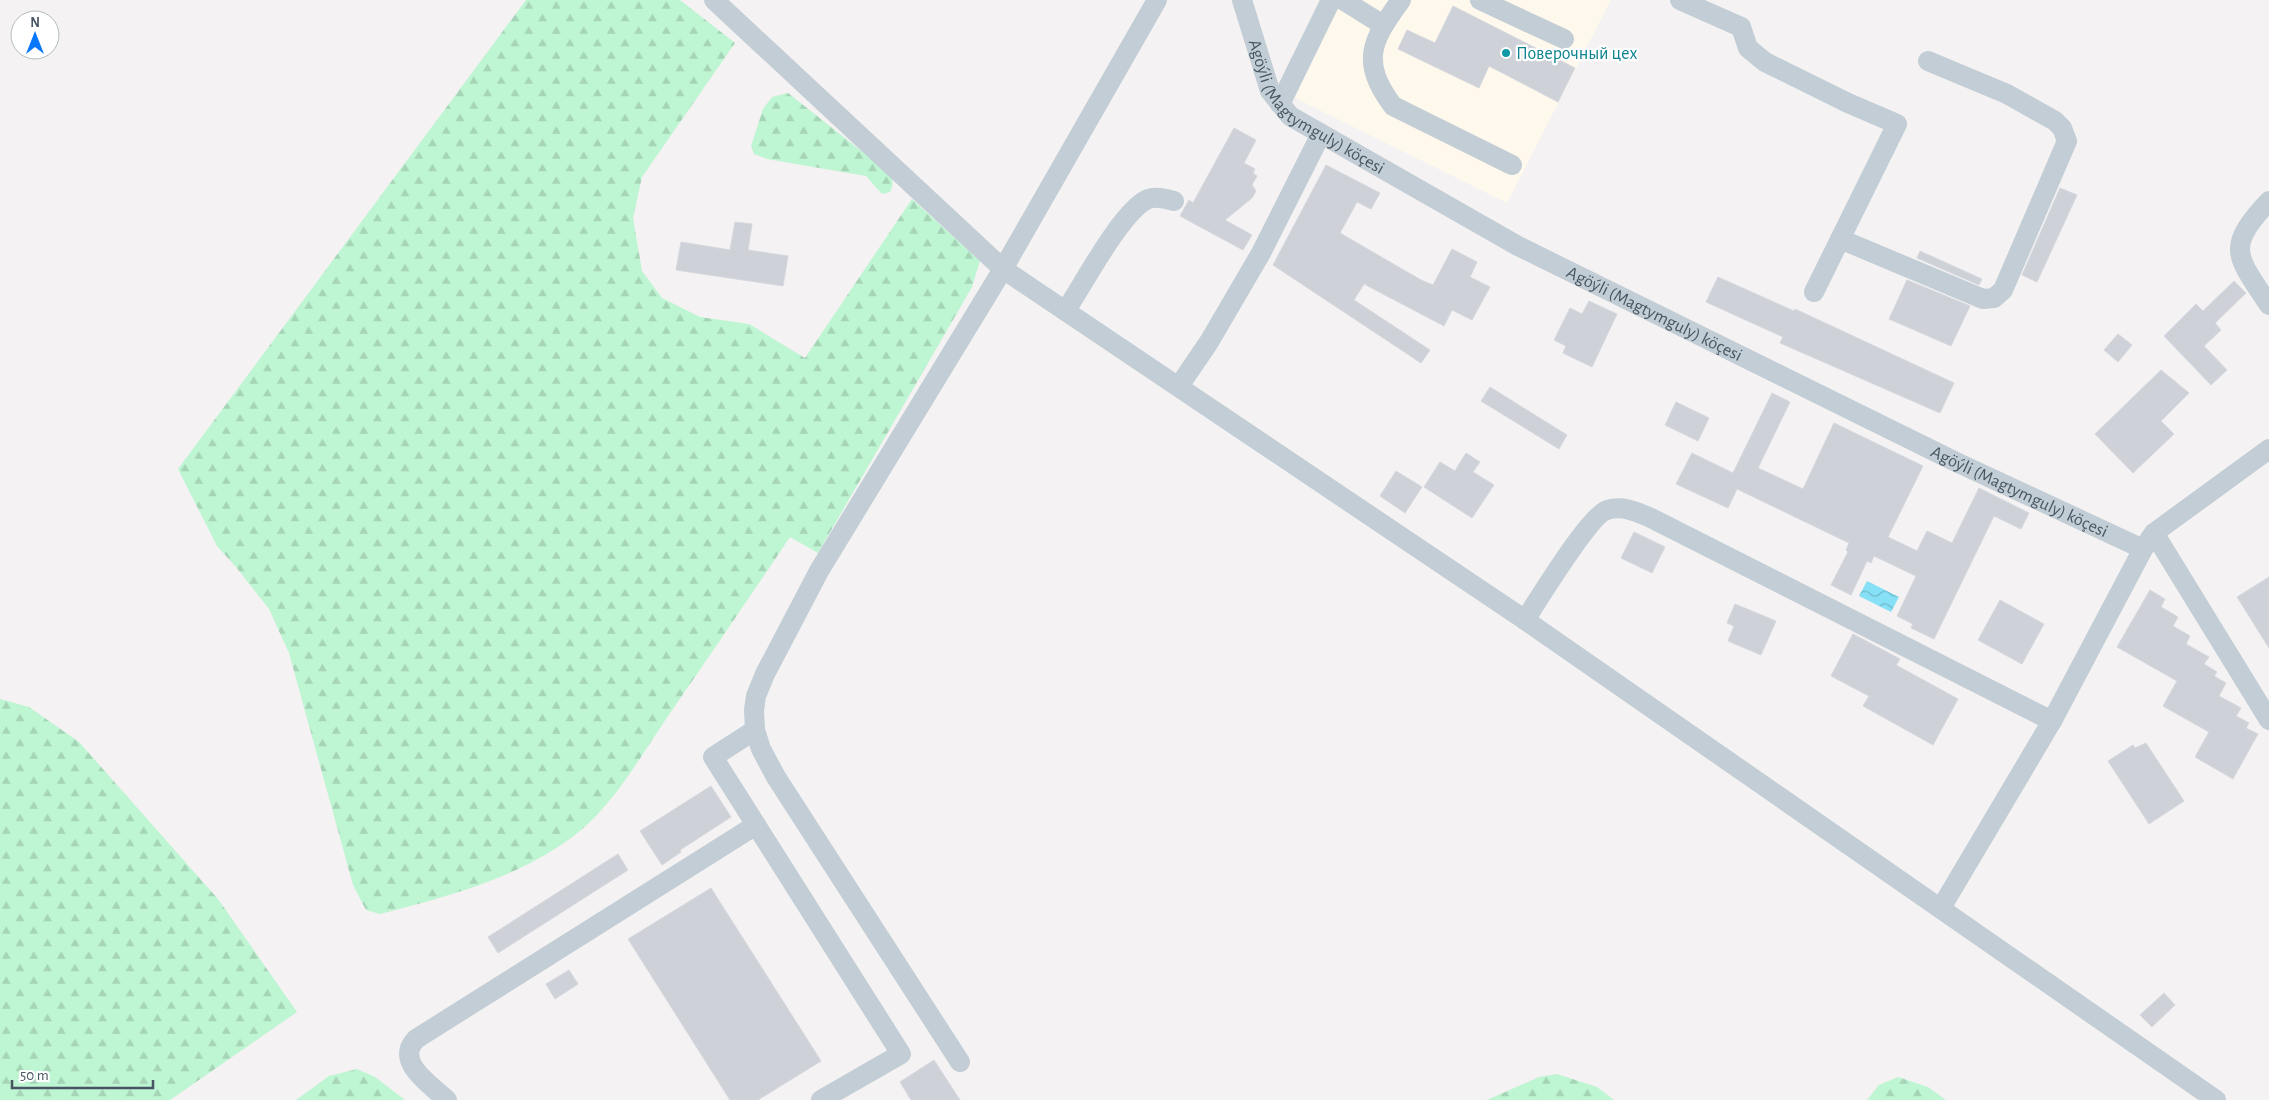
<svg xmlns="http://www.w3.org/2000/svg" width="2269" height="1100" font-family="'Alegreya Sans',sans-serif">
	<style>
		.commercial { fill: #fef9ec }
		.forest { fill: url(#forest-firs) }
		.water { fill: url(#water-waves) }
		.building { fill: #ced1d8; stroke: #d5d8de }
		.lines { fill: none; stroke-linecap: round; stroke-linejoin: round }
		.minor { stroke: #c2cdd5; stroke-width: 20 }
		.culture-dot { fill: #0f9aa8; stroke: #fff; stroke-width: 2 }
		.labels { text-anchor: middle; stroke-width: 4.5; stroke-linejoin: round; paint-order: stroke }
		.culture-label { font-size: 18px; fill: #0d838f; stroke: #fff; text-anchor: start }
		.street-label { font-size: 18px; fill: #475662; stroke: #fff }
	</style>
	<defs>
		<pattern id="forest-firs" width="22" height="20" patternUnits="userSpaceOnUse" patternTransform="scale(1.25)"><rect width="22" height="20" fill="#bef5d2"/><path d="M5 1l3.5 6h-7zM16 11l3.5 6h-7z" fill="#a5d4b7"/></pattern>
		<pattern id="water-waves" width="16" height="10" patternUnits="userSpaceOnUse" patternTransform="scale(1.25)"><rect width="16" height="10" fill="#86e1f6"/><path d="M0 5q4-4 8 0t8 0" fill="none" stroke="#6fb9cb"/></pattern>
	</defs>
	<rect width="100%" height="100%" fill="#f4f2f2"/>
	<!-- commercial -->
	<path class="commercial" d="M1341 0H1611L1507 203 1295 98Z"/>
	<!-- forest -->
	<path class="forest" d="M526 0H680L735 43 642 177 633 218 642 271 662 298 700 317 749 324 805 358 912 199 980 261 972 287 818 553 790 537C749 598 708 658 666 719 641 756 616 800 581 830 524 877 449 896 380 914L366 910 353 885 289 653 269 609 236 567 217 546 178 469Z
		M788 93 884 169C892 177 895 181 890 192L882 194 866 176 767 159 754 154 751 146 763 109 772 97Z
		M0 699 29 707 79 742 218 899 297 1012 170 1100H0Z
		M357 1069 375 1077 405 1100H296L329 1076Z
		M1557 1074 1597 1087 1614 1100H1487L1539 1077Z
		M1898 1077 1928 1087 1946 1100H1867L1879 1085Z"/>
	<!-- water -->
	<path class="water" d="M1867 581 1899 597 1891 612 1859 596Z"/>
	<!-- building -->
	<path class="building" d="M1453 6 1575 68 1558 102 1489 66 1479 88 1398 49 1407 30 1435 43Z
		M1234 128 1256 140 1244 163 1255 169 1253 173 1257 176 1252 185 1256 191 1252 198 1225 220 1252 235 1243 250 1180 216 1189 200 1193 203Z
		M1326 165 1380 193 1371 209 1357 202 1340 233 1421 280 1433 285 1452 249 1477 262 1470 277 1490 287 1472 320 1452 310 1444 326 1364 284 1354 300 1430 350 1421 363 1273 265Z
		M2060 188 2077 195 2037 282 2022 275Z
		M735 222 752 224 748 250 788 256 783 286 676 270 681 242 730 250Z
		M1920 251 1982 279 1979 285 1917 258Z
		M1718 277 1794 311 1795 309 1954 383 1940 413 1780 343 1783 337 1706 302Z
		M1907 280 1970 306 1951 346 1889 319Z
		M2234 281 2246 293 2215 323 2221 330 2204 346 2227 370 2211 385 2164 336 2196 304 2203 311Z
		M1589 301 1617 314 1592 367 1563 353 1566 346 1554 340 1570 308 1582 314Z
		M2118 334 2132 345 2118 362 2104 350Z
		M2161 370 2189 393 2161 421 2174 434 2133 473 2095 434Z
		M1490 387 1567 435 1559 449 1481 401Z
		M1772 393 1790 402 1758 468 1803 489 1834 423 1923 466 1888 537 1917 551 1927 531 1952 543 1979 488 2029 513 2021 529 1994 516 1934 639 1911 628 1913 624 1897 616 1916 576 1874 556 1871 563 1867 561 1851 595 1831 585 1848 552 1846 550 1849 543 1737 489 1728 508 1676 484 1692 453 1733 473Z
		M1676 402 1709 418 1698 441 1665 425Z
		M1466 453 1480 462 1473 472 1494 485 1472 518 1424 487 1440 462 1455 471Z
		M1396 471 1422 487 1405 513 1380 496Z
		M1634 532 1665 547 1652 573 1621 558Z
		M2269 577V648L2237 597Z
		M2150 590 2165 599 2161 607 2178 617 2173 626 2190 636 2186 644 2209 657 2204 664 2217 672 2214 676 2226 683 2219 696 2241 708 2236 716 2249 723 2246 728 2258 734 2233 779 2195 757 2209 732 2163 706 2177 681 2117 647Z
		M2000 600 2044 624 2022 664 1978 640Z
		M1735 604 1776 621 1761 655 1728 641 1734 626 1727 623Z
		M1853 634 1900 659 1896 665 1958 699 1933 745 1863 706 1869 696 1831 676Z
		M2146 743 2184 801 2149 824 2108 761 2133 745 2135 748Z
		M711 786 731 817 680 850 681 852 662 865 640 831Z
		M618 854 628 870 498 953 488 937Z
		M711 888 821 1061 758 1100H730L628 939Z
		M569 970 578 984 555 999 546 984Z
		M2164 993 2175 1005 2152 1027 2140 1015Z
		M934 1060 960 1100H911L900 1082Z"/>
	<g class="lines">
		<!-- minor -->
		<g class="minor">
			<path d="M714 0 1003 269 1525 620 2216 1100"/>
			<path id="s1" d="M1242 0 1270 91 1290 116 1518 246 1954 461 2143 549"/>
			<path d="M1343 0 1383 25"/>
			<path d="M1401 0C1371 41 1360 62 1393 106L1512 165"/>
			<path d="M1480 0 1564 39"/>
			<path d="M1680 0 1741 27 1748 48 1765 62 1848 103 1897 124 1814 292"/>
			<path d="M1280 104 1331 0"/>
			<path d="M2269 201C2225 248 2236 255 2269 305"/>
			<path d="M1840 239 1983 299 1994 298 2003 290 2067 141 2062 128 2055 121 2007 94 1928 61"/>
			<path d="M1066 310C1083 285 1122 210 1148 199 1156 196 1166 199 1174 201"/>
			<path d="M1179 386 1209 342 1261 253 1321 134"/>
			<path d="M2154 533 2269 720"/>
			<path d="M1525 620C1538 600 1590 515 1607 510 1623 505 1637 512 1651 518L2052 721"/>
			<path d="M755 730 713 757 901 1054 821 1100"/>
			<path d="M1941 908 2052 721 2143 549 2154 533 2269 449"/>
			<path d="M960 1062 776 777 761 749 755 730 754 710 756 696 765 674 819 571 1003 269 1157 0"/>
			<path d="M447 1100C431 1085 394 1062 416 1039L756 825"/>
		</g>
	</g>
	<!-- markers -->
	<circle class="culture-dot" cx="1506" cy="53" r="5"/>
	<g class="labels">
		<!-- culture labels -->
		<g class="culture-label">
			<text x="1516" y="59">Поверочный цех</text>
		</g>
		<!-- street labels -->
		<g class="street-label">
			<text dy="6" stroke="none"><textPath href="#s1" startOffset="138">Agöýli (Magtymguly) köçesi</textPath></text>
			<text dy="6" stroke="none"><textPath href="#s1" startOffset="542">Agöýli (Magtymguly) köçesi</textPath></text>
			<text dy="6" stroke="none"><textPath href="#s1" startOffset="948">Agöýli (Magtymguly) köçesi</textPath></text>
		</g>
	</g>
	<!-- north arrow -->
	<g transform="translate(35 35)"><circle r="24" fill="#ffffff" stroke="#b5bbc0"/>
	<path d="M0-4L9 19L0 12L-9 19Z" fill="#0676fa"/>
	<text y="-8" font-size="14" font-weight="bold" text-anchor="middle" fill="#475662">N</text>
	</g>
	<!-- scale -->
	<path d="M12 1080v8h141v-8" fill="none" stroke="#475662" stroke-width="2.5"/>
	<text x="20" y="1080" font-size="15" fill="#475662" stroke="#ffffff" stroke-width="4" paint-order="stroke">50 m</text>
</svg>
